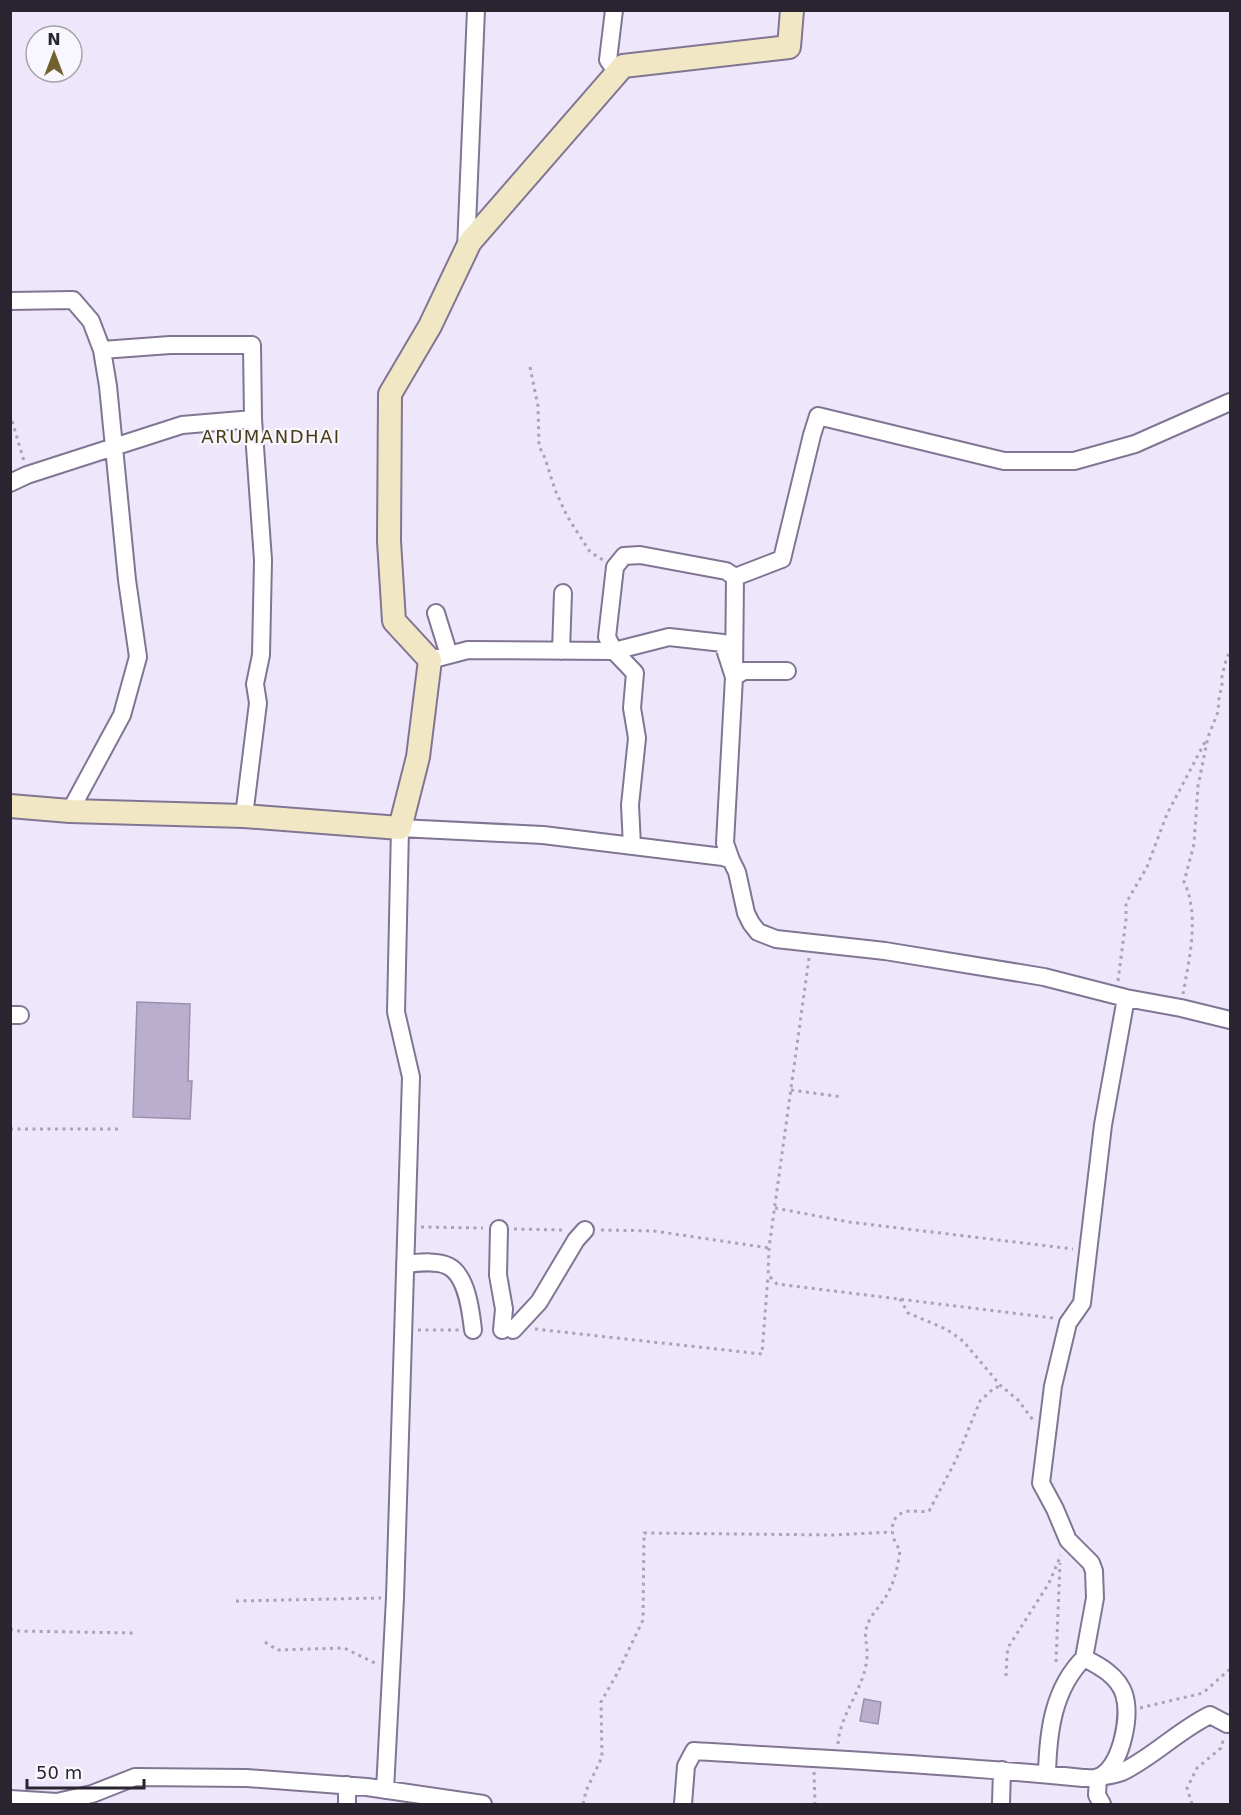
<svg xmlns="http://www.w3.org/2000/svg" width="1241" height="1815" font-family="'DejaVu Sans',sans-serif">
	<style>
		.building { fill: #baaece; stroke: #9a8fad; stroke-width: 1.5 }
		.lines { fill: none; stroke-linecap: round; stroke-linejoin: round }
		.street-casing { stroke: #807593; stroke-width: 20 }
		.secondary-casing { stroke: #807593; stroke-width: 26 }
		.path { stroke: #aaa3b4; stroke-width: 3; stroke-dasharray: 3 4.5; stroke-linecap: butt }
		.street { stroke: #fff; stroke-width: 16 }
		.secondary { stroke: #f2e7c4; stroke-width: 22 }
		.labels { text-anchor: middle; stroke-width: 4.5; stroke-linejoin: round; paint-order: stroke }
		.quarter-label { font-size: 18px; letter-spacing: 1.5px; fill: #483b12; stroke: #f9f7fe }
	</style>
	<rect width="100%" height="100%" fill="#eee7fb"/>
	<!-- building -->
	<path class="building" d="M137 1002 190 1004 188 1081H192L190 1119 133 1117Z
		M864 1699 881 1702 878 1724 860 1721Z"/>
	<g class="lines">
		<!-- street casing -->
		<g class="street-casing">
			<path id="street" d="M614 10 608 60 617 72
				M466 249 476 10
				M10 301 73 300 91 321 102 350 108 386 127 580 138 657 122 715 70 811
				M10 483 27 475 182 425 253 419 252 345H170L102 350
				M436 613 449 655
				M561 651 563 593
				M787 671H744L734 677 735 577 782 559 812 435 818 416 1004 461H1074L1135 444 1230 402
				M244 816 258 703 255 684 261 655 263 560 253 419
				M632 846 630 805 637 738 632 708 635 673 614 651 607 637 615 567 624 556 640 555 726 571 735 577
				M731 860 737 872 746 913 751 923 758 932 776 939 885 951 1044 977 1126 998 1181 1008 1230 1020
				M10 1015H20
				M499 1229 498 1275 504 1309 502 1330
				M405 1264C418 1263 436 1260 448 1266 467 1275 471 1312 473 1330
				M513 1330 539 1302 576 1240 585 1230
				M1047 1774C1048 1732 1053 1689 1084 1658
				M385 1790 395 1598 411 1077 396 1012 400 828 543 835 723 857 731 860 725 843 734 677 723 643 669 637 614 651 468 650 430 660
				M10 1799 57 1802 92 1794 135 1777 247 1778 367 1787 483 1804
				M347 1804V1785
				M683 1804 686 1766 694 1751C824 1759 953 1765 1083 1778 1089 1778 1096 1779 1101 1776 1122 1763 1131 1716 1124 1694 1118 1676 1100 1666 1084 1658L1095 1598 1094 1571 1091 1563 1068 1540 1055 1509 1041 1483 1053 1386 1068 1323 1082 1303 1103 1125 1126 998
				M1001 1804 1002 1770
				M1102 1804 1097 1795 1098 1777C1106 1776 1115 1775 1122 1772 1153 1757 1179 1730 1210 1715L1227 1724 1230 1723"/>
		</g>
		<!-- secondary casing -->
		<g class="secondary-casing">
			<path id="secondary" d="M10 806 70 811 244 816 400 828 418 757 430 660 394 621 389 541 390 394 430 326 470 242 623 66 789 47 792 10"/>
		</g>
		<!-- path -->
		<path class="path" d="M530 367 538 406 539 446 545 458 555 490 567 516 590 552 603 560
			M10 414 24 461
			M809 958 769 1248 768 1275 777 1284 1053 1318
			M1118 981 1126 919V903L1147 867 1167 814 1206 740
			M1183 994C1189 961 1200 914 1184 882L1194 844 1198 786 1208 737 1218 712 1219 697 1222 686V676L1226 660 1230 651
			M791 1090 842 1097
			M10 1129H122
			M775 1208 849 1222 1073 1249
			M421 1227 483 1228
			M514 1229 564 1230
			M601 1230 654 1231 769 1248
			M900 1299 908 1313 946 1329 963 1341 1001 1386 1018 1400 1033 1420
			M535 1329 762 1354 768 1275
			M418 1330H459
			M236 1601 381 1598
			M10 1629 15 1631 134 1633
			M265 1642 277 1650 344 1648 377 1664
			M1056 1662 1060 1563
			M1006 1676 1007 1654 1009 1646 1049 1583 1061 1555
			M1140 1708 1203 1693 1230 1669
			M838 1744C840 1713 865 1688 867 1657 868 1642 862 1636 869 1621 873 1613 880 1606 885 1598 894 1584 898 1567 900 1550 891 1539 887 1518 904 1512 912 1509 921 1513 929 1511L956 1460 980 1401 994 1388 1001 1386
			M814 1772 815 1804
			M583 1804 586 1791 602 1757 601 1702 618 1672 643 1620 644 1533 833 1535 892 1532
			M1192 1804 1187 1788 1197 1768 1221 1748 1224 1737"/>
		<!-- street -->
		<use href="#street" class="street"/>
		<!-- secondary -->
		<use href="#secondary" class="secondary"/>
	</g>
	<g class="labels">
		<!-- quarter labels -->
		<g class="quarter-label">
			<text x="271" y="443">ARUMANDHAI</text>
		</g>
	</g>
	<!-- border -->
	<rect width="1241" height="1815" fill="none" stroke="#292430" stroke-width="24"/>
	<!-- north arrow -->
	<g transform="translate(54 54)"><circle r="28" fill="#f9f7fe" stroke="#a6a3ac" stroke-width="1.5"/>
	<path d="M0-4.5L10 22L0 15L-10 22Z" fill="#72612f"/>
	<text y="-9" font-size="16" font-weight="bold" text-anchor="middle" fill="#292430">N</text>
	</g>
	<!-- scale -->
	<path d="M27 1779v9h117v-9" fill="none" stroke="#292430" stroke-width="3"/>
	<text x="36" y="1779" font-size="18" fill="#292430" stroke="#f9f7fe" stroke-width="4.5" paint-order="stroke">50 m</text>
</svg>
